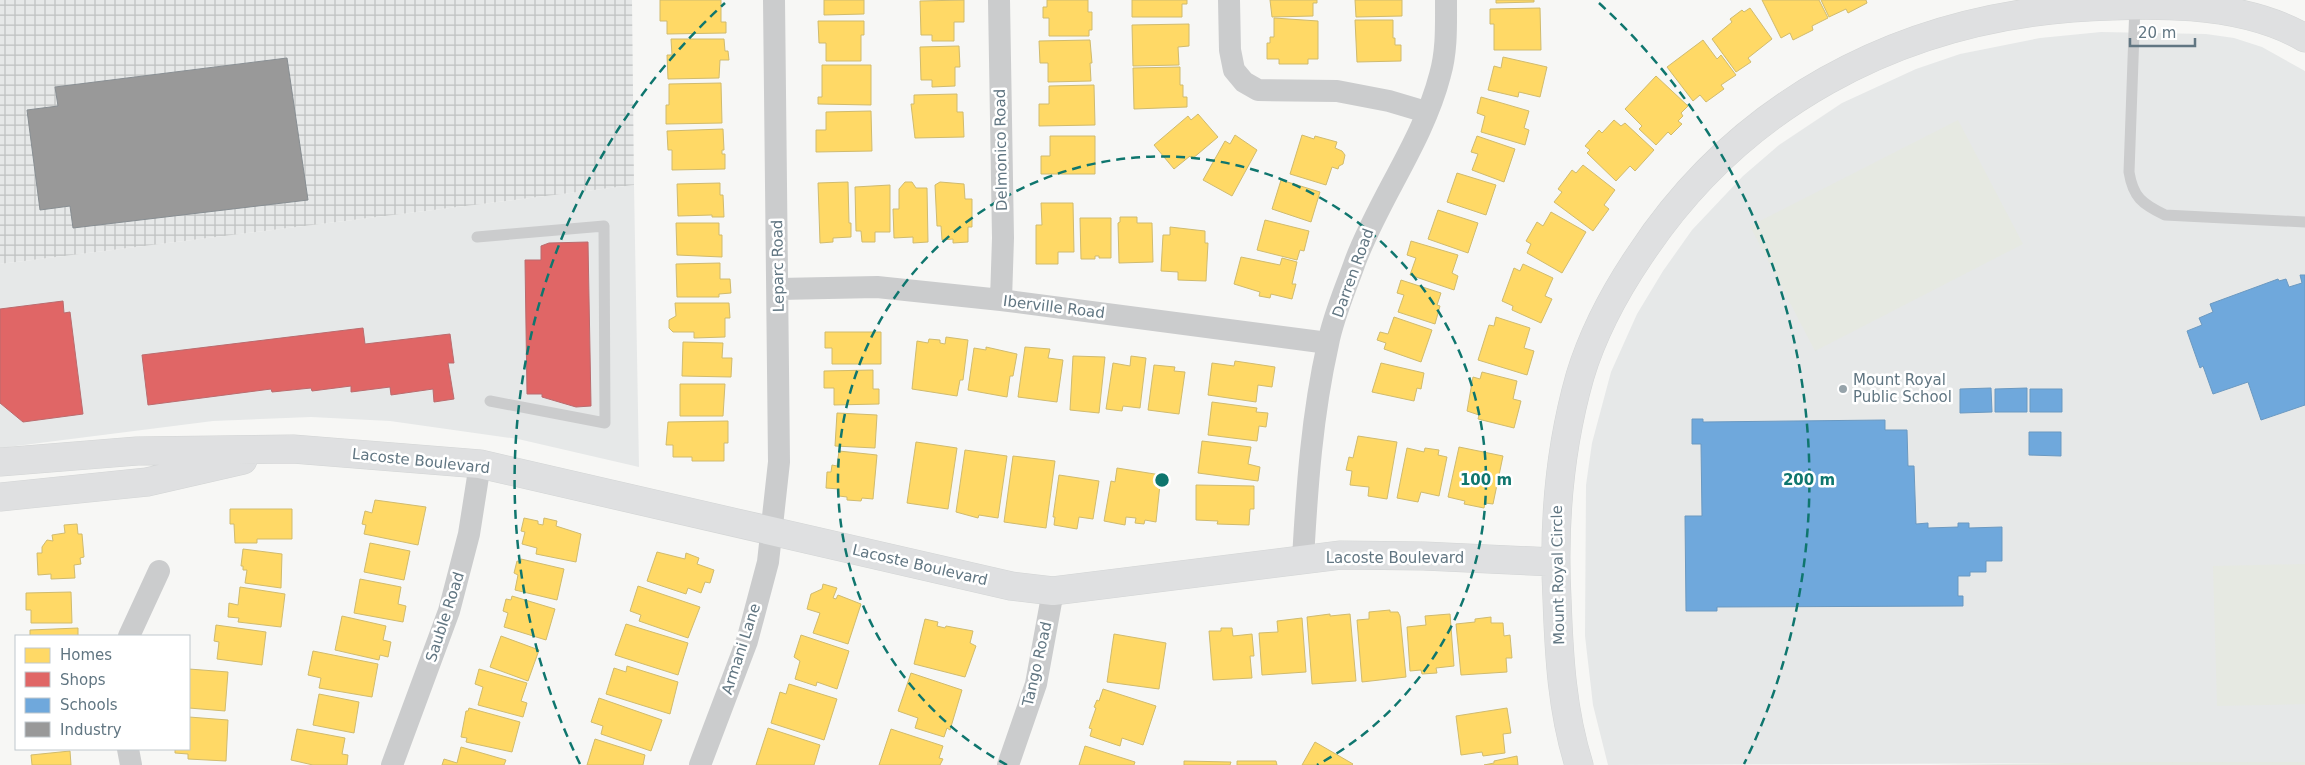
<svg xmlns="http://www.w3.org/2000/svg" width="2305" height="765" font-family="'DejaVu Sans',sans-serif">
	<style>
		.built { fill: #e6e8e8 }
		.industrial { fill: url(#industrial-grid) }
		.forest { fill: url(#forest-crowns) }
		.garden { fill: #e6e9e2 }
		.homes { fill: #ffd966; stroke: #d0bb6e }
		.shops { fill: #e06666; stroke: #ba6b6e }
		.schools { fill: #6fa8dc; stroke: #6b99c1 }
		.industry { fill: #999; stroke: #888e92 }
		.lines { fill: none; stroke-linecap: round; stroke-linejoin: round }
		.secondary-casing { stroke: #d3d5d5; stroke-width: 29 }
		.lane { stroke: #cbcccd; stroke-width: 11 }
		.street { stroke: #cbcccd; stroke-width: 22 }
		.secondary { stroke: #dfe0e1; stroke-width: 28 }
		.ring { fill: none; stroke: #0f766e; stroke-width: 2.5; stroke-dasharray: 9 6 }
		.poi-dot { fill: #96a3aa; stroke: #fff; stroke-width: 2 }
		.labels { text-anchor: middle; stroke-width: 5; stroke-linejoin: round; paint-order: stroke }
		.street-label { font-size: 15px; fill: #617682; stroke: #fff }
		.poi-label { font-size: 15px; fill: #617682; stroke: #fff; text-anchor: start }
		.centre { fill: #0f766e; stroke: #fff; stroke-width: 2.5 }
		.ring-label { font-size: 15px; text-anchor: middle; font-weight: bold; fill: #0f766e; stroke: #fff; stroke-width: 5; stroke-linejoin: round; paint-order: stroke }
	</style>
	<defs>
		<pattern id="industrial-grid" width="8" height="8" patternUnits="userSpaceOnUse" patternTransform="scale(1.25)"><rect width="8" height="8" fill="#e6e8e8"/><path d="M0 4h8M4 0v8" fill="none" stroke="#bec1c1"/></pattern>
		<pattern id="forest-crowns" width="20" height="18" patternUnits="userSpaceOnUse" patternTransform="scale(1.25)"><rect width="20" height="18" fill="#e6e9e2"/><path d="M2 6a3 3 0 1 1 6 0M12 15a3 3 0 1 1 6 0" fill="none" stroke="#bec1bd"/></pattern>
	</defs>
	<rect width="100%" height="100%" fill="#f7f7f5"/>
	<!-- built -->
	<path class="built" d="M2101 32 2206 34 2234 38 2262 47 2305 71V762L1608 765 1593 705 1585 636 1586 485 1592 443 1611 372 1637 314 1663 271 1692 230 1743 176 1779 145 1842 103 1916 69 1960 54 2040 38Z
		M634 185 639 467 518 439 390 421 311 417 213 421 0 448V264Z"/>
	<!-- industrial -->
	<path class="industrial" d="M0 0H632L634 185 0 264Z"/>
	<!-- forest -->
	<path class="forest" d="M2134 762H2305V765H1930Z"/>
	<!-- garden -->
	<path class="garden" d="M1958 120 2023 244 1815 351 1750 226Z
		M2305 564V704L2217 706 2213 566Z"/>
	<!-- homes -->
	<path class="homes" d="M660 0H721V22H726V33L667 34V21H660Z
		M824 0H864V14L824 15Z
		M964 0V22H954V41H932V35H921L920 1Z
		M1047 0H1088V12H1092V30H1089V36H1049V18H1043V7H1047Z
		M1132 0H1187V4H1182V17H1132Z
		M1270 0H1317V3H1313V16L1272 17Z
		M1355 0H1402V16L1356 17Z
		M1496 0H1534V2L1496 3Z
		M1762 0H1819L1828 18 1812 26 1813 30 1793 40 1790 33 1781 38Z
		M1821 0H1866L1867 3 1848 13 1846 9 1829 17Z
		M1540 8 1541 50H1494V24H1490V9Z
		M1750 8 1772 39 1748 58 1751 62 1736 72 1712 39 1732 22 1730 19 1742 10 1744 12Z
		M1274 18 1318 21V59H1308V64H1279V59H1267V43H1270V37H1274Z
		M1355 20H1393V38H1395V45H1401V61L1357 62Z
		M818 21H864V35H861V61H826V43H819Z
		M1189 24V46L1178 47 1179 65 1133 66 1132 25Z
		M671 39H724L725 51H728L729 60H720L719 78 668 79 667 55H672Z
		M1090 40 1092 63H1090L1091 81 1048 82V63H1040L1039 41Z
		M1703 40 1717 59 1721 55 1736 75 1721 85 1724 89 1706 102 1700 95 1693 101 1667 67Z
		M959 46 960 67H955V86L932 87V80H921L920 47Z
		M1503 57 1547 67 1540 97 1519 92 1518 97 1488 90 1494 66 1501 68Z
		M822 65H871V105L818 104V97H822Z
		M1180 67V85H1183V97H1187V107L1134 109 1133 68Z
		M1656 76 1688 106 1681 113 1683 116 1678 121 1682 124 1671 135 1668 132 1656 145 1639 129 1642 126 1625 109Z
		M721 83 722 123 666 124V105H669V84Z
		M1094 85 1095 125 1039 126V104H1049V86Z
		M957 94V112H963L964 137 915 138 911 104H914V95Z
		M1481 97 1529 111 1524 128 1529 130 1525 145 1481 132 1485 116 1477 113Z
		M871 111 872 151 816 152V130H826V112Z
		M1198 114 1218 137 1192 159 1190 156 1174 169 1154 145 1188 116 1191 120Z
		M1614 120 1621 126 1625 123 1654 150 1635 171 1630 166 1616 181 1587 153 1590 150 1585 146 1599 130 1602 133Z
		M723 129 724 150H722V154H725V169L672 170V150H668L667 131Z
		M1235 135 1257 150 1232 196 1203 180 1225 141 1230 144Z
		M1302 135 1314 139 1315 136 1337 142 1335 148 1342 151 1345 155 1343 164 1339 166 1338 169 1332 167 1326 185 1290 174Z
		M1050 136H1095V174H1041V156H1050Z
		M1477 136 1515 149 1504 182 1472 170 1478 154 1471 152Z
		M1583 165 1615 190 1604 205 1609 209 1593 231 1554 202 1562 192 1558 189 1572 170 1576 173Z
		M1457 173 1496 185 1486 215 1447 202Z
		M1281 180 1320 192 1311 222 1272 209Z
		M848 182 849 223H851V237L833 238V242L820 243 818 183Z
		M905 182H912L916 188H927L928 242 913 243V237L894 238 893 209H899V189Z
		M940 182 964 184 965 199H972V227H968V242L953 243V239L942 240 941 226H937L935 185Z
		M720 183V195H723L724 217H712V215L678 216 677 184Z
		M890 185V232H875V242H862L861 231H856L855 187Z
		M1041 203H1073L1074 252H1058V264H1036V225H1042Z
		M1438 210 1478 223 1468 253 1428 239Z
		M1551 212 1586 232 1562 273 1527 253 1531 244 1526 241 1537 222 1543 226Z
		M1120 217H1137V223H1152L1153 262 1119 263 1118 223 1120 222Z
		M1080 218H1111V258H1099V256H1095V259H1081Z
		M1265 220 1309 231 1304 251 1300 250 1297 260 1257 250Z
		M676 223H719V235H722V257L677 255Z
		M1170 227 1205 231V243H1208L1206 281 1178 280V272L1161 271 1163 235H1170Z
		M1411 241 1458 255 1452 273 1458 276 1454 290 1410 275 1416 258 1407 255Z
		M1241 257 1280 265 1282 258 1297 262 1292 284H1296L1292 299 1271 294 1270 298 1259 296 1260 292 1234 284Z
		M720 263V279H730L731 293 719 294V297H677L676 264Z
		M1523 264 1553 278 1545 296 1552 299 1541 323 1512 310 1513 306 1502 301 1514 268 1520 271Z
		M1401 280 1441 293 1437 305 1440 306 1435 324 1398 312 1404 295 1397 293Z
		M675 303H729L730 318H725V337L694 338V332H673L669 328V320L676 316Z
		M1394 317 1432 330 1421 362 1384 349 1386 343 1377 340 1380 332 1388 334Z
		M1496 317 1530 328 1524 348 1534 351 1527 375 1478 360 1489 325 1494 326Z
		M825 332H881V364H832V348H825Z
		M946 337 968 340 963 380H960L957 396 912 389 917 341 928 343 929 339 940 340V343L945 344Z
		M683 342 723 343 722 358H732L731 377 682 376Z
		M986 347 1017 354 1013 376H1010L1007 397 968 390 974 348 986 350Z
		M1025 347 1050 349 1048 358 1063 360 1057 402 1018 397Z
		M1073 356 1105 357 1099 413 1070 410Z
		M1131 356 1146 358 1140 408 1123 406 1122 411 1106 409 1113 363 1130 366Z
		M1235 361 1275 367 1272 387 1258 385 1256 402 1208 395 1212 363 1234 366Z
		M1381 363 1424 373 1421 389 1417 388 1414 401 1372 392Z
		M1154 365 1175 367 1174 371 1185 372 1179 414 1148 410Z
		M873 370V389H879V404L834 405V388H824V371Z
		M1482 372 1517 381 1513 399 1521 401 1514 428 1478 419 1479 415 1467 411 1473 377 1480 379Z
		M680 384H725L723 416H680Z
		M1212 402 1257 408 1256 412 1268 413 1266 427 1259 426 1257 441 1208 435Z
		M837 413 877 415 875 448 835 446Z
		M728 421V443H724V461H692V457H673V445H666L668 422Z
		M1358 436 1397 442 1387 499 1368 496 1369 487 1350 485 1352 471 1346 470 1349 457 1353 458Z
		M1202 441 1251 447 1248 464 1260 467 1258 481 1198 473Z
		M916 442 957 448 948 509 907 503Z
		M1459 447 1503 456 1493 504 1485 503 1484 508 1464 504 1465 501 1448 497Z
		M1407 448 1424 452 1425 448 1439 450 1438 455 1447 457 1439 496 1421 492 1418 502 1397 498Z
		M965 450 1007 456 998 518 979 515 978 518 956 512Z
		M839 451 877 455 873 499 862 498 861 501 847 500V497L839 496V489L826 488 827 472H831L832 465 837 466Z
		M1013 456 1055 461 1046 528 1004 522Z
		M1117 468 1161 475 1156 522 1145 520 1144 524 1135 523 1136 518 1126 517 1125 525 1104 521 1111 481 1115 482Z
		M1059 475 1099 481 1093 519 1079 517 1077 529 1054 525 1055 517H1053Z
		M1196 485 1254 486V509H1250L1249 525 1217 524 1218 521 1196 520Z
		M375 500 426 507 418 545 364 534 366 525 362 524 365 511 372 513Z
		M230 509H292V539H257V543H235L234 524H230Z
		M524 518 538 521V524L543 525 544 518 557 521 556 526 581 534 576 562 536 554 537 548 522 544 525 532 521 531Z
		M77 524 78 534H82L84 557 80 558 81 564 74 565 75 578 51 579V574L38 575 37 553H42V547L47 540 53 541 52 535 65 533 64 525Z
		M370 543 410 551 404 580 364 572Z
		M243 549 282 554 281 588 245 583 247 570H243V566H241Z
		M657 552 685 559 686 553 699 558 697 564 714 570 710 583 705 582 701 593 688 588 686 594 647 581Z
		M521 559 564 569 557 600 515 590 518 575 514 573 517 561 521 562Z
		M360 579 401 587 398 604 406 606 403 622 354 613Z
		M823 584 837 588 833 598 836 599 838 595 861 604 848 644 813 633 820 613 807 609 811 594 822 589Z
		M638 586 700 607 688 638 639 621 641 615 630 611Z
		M240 587 285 594 281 627 238 622 239 618 228 617 229 603 238 605Z
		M71 592 72 623H31V610H26V593Z
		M512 596 555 609 546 640 504 627 508 613 503 611 506 599 511 600Z
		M1390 610V612H1398L1400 616 1406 677 1362 682 1357 620 1369 619V612Z
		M1330 614V616L1350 614 1356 681 1312 684 1307 617Z
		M1450 614 1454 666 1436 668 1437 673 1422 674 1421 670 1410 671 1407 627 1426 625 1425 616Z
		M342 616 386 626 383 640 391 642 388 657 380 655 379 660 335 650Z
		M1491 617V623H1503L1504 636 1510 635 1512 658H1506L1507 672 1461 675 1456 624 1475 622V619Z
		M1302 618 1306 672 1262 675 1259 633 1278 632 1277 621Z
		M925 619 938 622 937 626 945 628 946 626 973 631 970 643 976 646 965 677 914 664Z
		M626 624 688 643 678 675 615 655Z
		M216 625 266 632 262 665 217 659 219 642 214 641Z
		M78 628V636H30V630Z
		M1221 628H1232L1233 636 1252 634 1254 656H1250L1252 678 1213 680 1209 631H1221Z
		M1114 634 1166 643 1159 689 1107 682Z
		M801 635 849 651 837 689 817 682 816 686 795 679 800 661 794 657Z
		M501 636 539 650 528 681 490 667Z
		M313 651 378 664 372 697 319 688 321 678 308 675Z
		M627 666 678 682 670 714 606 694 614 668 626 672Z
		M189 669 228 672 225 711 189 708Z
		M479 669 527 683 521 701 527 703 523 717 478 705 483 687 475 684Z
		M911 673 962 690 950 730 947 728 944 737 915 728 918 718 898 711Z
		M789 684 837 699 824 740 771 723 780 692 786 694Z
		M1103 689 1156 706 1143 745 1122 738 1120 746 1090 736 1092 729 1089 728 1096 708 1094 707 1097 700 1099 701Z
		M319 694 359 702 354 733 313 725Z
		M599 698 662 720 651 751 601 734 603 726 591 722Z
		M469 708 520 722 512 752 466 742 467 738 461 737 466 711H468Z
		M1507 708 1511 733 1503 734 1505 753 1483 756 1482 752 1461 755 1456 716Z
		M189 717 228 720 226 761 188 759V754L175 753V749H189Z
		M768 728 820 745 814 765H756Z
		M297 729 345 738 342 754 348 755 347 765H313L291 760Z
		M891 729 943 746 939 758 943 759 940 765H879Z
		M595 739 645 755 643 765H587Z
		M1315 742 1353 764 1352 765H1302Z
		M1085 746 1135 762 1134 765H1079Z
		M461 747 506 760 504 765H442L444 759 457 763Z
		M70 751 71 765H32L31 755Z
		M1517 756 1518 765H1484L1494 763V761Z
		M1184 761 1231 762 1230 765H1184Z
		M1237 761H1276L1277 765H1237Z"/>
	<!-- shops -->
	<path class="shops" d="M588 242 591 406 576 407 542 397V394H527L525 260H541V246L549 243Z
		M63 301 64 313 70 312 83 414 23 422 0 403V309Z
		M363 328 365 344 450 334 454 363H448L454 399 434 402 433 389 391 395 390 387 351 392V386L312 391 311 388 272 392 271 389 148 405 142 355Z"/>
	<!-- schools -->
	<path class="schools" d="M2300 275H2305V405L2261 420 2248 382 2213 394 2203 366 2200 368 2187 331 2202 325 2199 318 2213 312 2210 304 2278 279 2279 281 2286 279 2289 287 2302 283Z
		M1991 388 1992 412 1960 413V389Z
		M2027 388V412H1995V389Z
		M2030 389H2062V412H2030Z
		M1692 419H1703V422L1885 420V430H1907L1908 466H1914L1916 524 1928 523V528L1958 527V523H1969V528L2002 527V561H1986V572H1970V576H1958V596H1963V606L1717 607V611H1686L1685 516H1702L1701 444H1692Z
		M2029 432H2061V456L2029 455Z"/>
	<!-- industry -->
	<path class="industry" d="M287 58 308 200 73 228 70 206 40 210 27 110 58 106 55 87Z"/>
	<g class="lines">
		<!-- secondary casing -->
		<g class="secondary-casing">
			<path id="secondary" d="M0 462 137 451 293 449 480 464 1011 586 1053 591 1341 555 1424 556 1554 562
				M0 497 147 482 243 460
				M1579 765C1562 711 1559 656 1557 599 1553 523 1559 450 1580 376 1593 333 1615 292 1640 255 1739 105 1895 22 2072 8 2146 3 2240 0 2305 38"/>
		</g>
		<!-- lane -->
		<path class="lane" d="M2135 4 2129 172C2133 197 2142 204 2165 215L2305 222
			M477 237 604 226 605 423 490 401"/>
		<!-- street -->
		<path class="street" d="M999 0 1003 238 1001 300
			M1229 0 1230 50 1234 70 1244 82 1258 90 1337 91 1389 101 1426 112
			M779 289 877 287 1001 300 1328 343
			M1303 559C1307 487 1312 415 1328 344 1333 317 1346 288 1355 262 1379 198 1423 141 1440 75 1447 51 1446 25 1446 0
			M129 636 159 571
			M128 749 131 765
			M392 765 449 611 469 534 480 464
			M700 765 747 641 768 562 779 462 774 0
			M1008 765 1036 684 1053 591"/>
		<!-- secondary -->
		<use href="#secondary" class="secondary"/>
	</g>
	<!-- distance rings -->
	<g class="ring">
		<path d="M1007 765A324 324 0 1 1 1317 765"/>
		<path d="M580 764A647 647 0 0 1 725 3M1599 3A647 647 0 0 1 1744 764"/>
	</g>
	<!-- markers -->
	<circle class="poi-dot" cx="1843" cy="389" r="5"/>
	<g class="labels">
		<!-- street labels -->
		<g class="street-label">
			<text transform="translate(1001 150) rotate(-91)" y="5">Delmonico Road</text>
			<text transform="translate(778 266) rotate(-91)" y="5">Leparc Road</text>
			<text transform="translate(1353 273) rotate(-70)" y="5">Darren Road</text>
			<text transform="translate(1054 307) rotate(7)" y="5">Iberville Road</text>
			<text transform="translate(421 461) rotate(6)" y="5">Lacoste Boulevard</text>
			<text x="1395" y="563">Lacoste Boulevard</text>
			<text transform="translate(920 565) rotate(13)" y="5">Lacoste Boulevard</text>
			<text transform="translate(1558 575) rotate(-91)" y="5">Mount Royal Circle</text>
			<text transform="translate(445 617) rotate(-72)" y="5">Sauble Road</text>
			<text transform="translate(741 649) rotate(-72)" y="5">Armani Lane</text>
			<text transform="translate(1037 664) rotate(-77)" y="5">Tango Road</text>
		</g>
		<!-- poi labels -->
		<g class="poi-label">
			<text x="1853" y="385">Mount Royal<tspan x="1853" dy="17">Public School</tspan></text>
		</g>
	</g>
	<circle cx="1162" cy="480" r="8" class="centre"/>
	<g class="ring-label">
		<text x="1486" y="485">100 m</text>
		<text x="1809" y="485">200 m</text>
	</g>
	<!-- legend -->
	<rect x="15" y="635" width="175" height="115" fill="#ffffff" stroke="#c0c8cd"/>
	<rect x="25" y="648" width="25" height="15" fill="#ffd966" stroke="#c0c8cd"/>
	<text x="60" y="660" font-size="15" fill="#617682">Homes</text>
	<rect x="25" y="672" width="25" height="15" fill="#e06666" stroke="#c0c8cd"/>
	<text x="60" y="685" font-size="15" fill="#617682">Shops</text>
	<rect x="25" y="698" width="25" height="15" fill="#6fa8dc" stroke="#c0c8cd"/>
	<text x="60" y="710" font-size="15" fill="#617682">Schools</text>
	<rect x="25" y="722" width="25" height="15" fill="#999999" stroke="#c0c8cd"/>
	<text x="60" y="735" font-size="15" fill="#617682">Industry</text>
	<!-- scale -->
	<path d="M2130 38v8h65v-8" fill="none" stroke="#617682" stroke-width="2.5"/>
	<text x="2138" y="38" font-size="15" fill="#617682" stroke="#ffffff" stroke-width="4" paint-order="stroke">20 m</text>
</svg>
